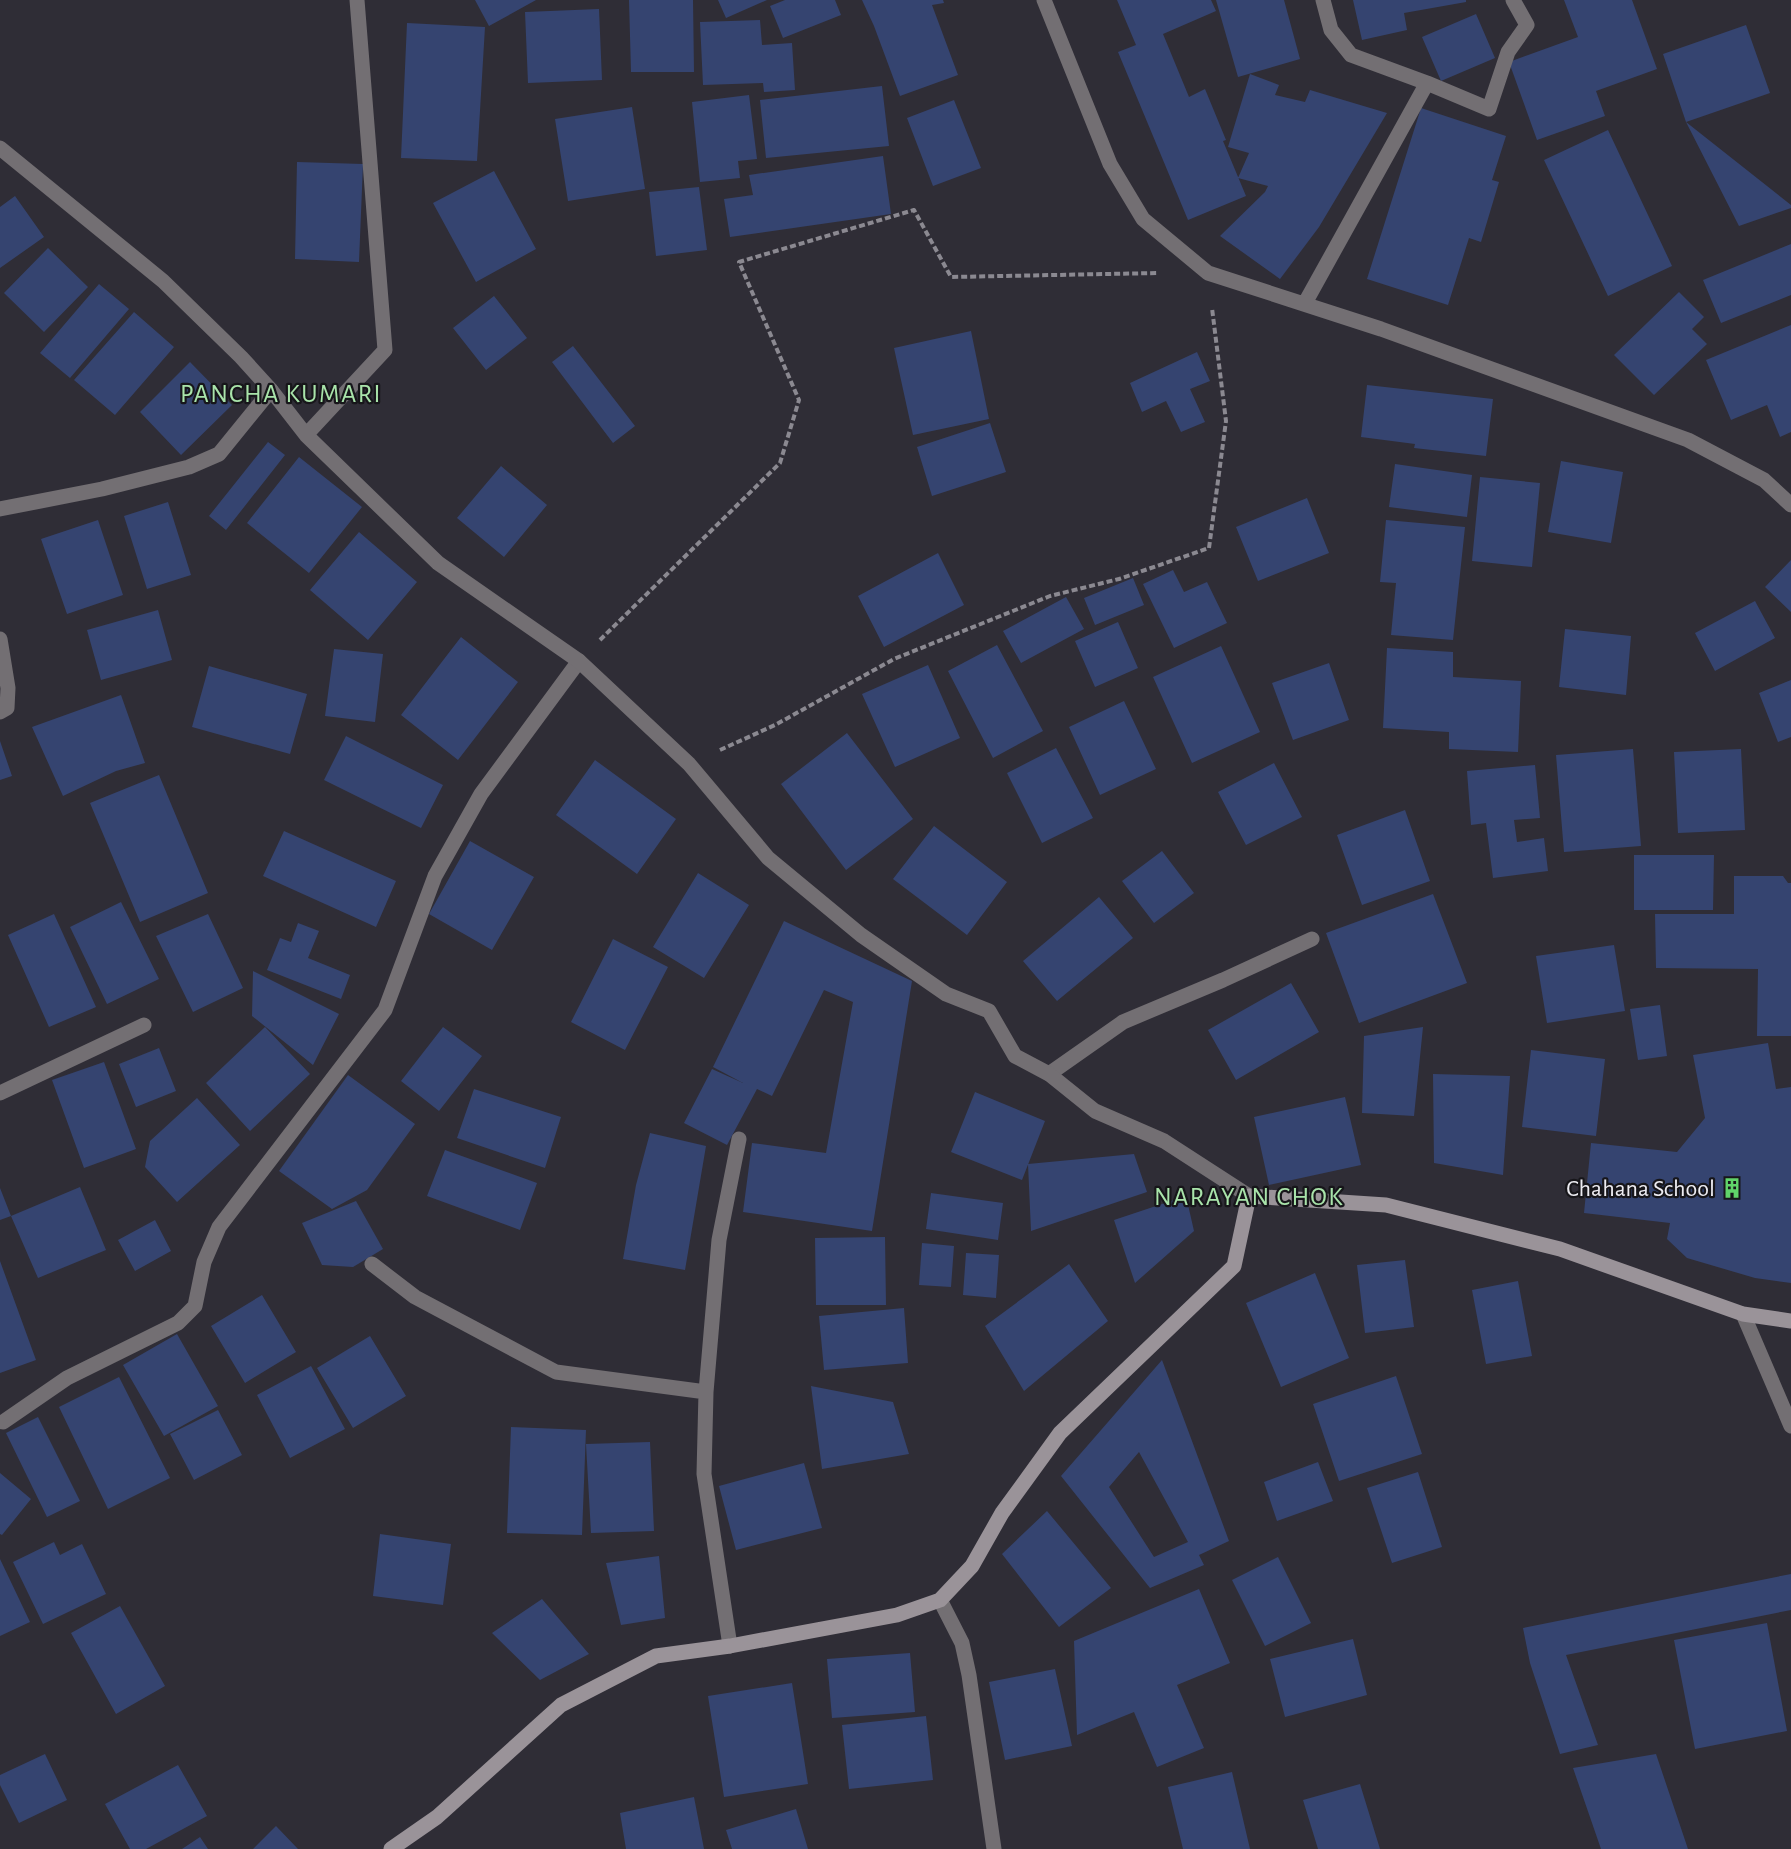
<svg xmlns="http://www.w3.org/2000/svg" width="1791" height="1849" font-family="'Alegreya Sans',sans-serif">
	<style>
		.building { fill: #354470; fill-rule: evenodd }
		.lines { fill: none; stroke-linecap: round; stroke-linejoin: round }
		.path { stroke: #8b8991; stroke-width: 4; stroke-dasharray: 6 3; stroke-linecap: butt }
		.lane { stroke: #736f73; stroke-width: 15 }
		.street { stroke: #736f73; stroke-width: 15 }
		.secondary { stroke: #9a9399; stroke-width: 15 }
		.labels { text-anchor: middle; stroke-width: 4.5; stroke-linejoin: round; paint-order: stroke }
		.poi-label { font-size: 24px; fill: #edecf2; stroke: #17161a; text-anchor: end }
		.neighbourhood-label { font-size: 26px; letter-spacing: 1.5px; fill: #a9e4aa; stroke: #17161a }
	</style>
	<rect width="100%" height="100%" fill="#2f2d36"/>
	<!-- building -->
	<path class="building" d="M475 0H536L489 26Z
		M629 0H693L694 72H631Z
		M718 0H767L726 18Z
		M785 0H835L841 15 783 38 770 6Z
		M862 0H943L944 3 932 5 958 75 900 96 874 26Z
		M1117 0H1211L1216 11 1163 34 1189 97 1205 89 1226 140 1223 141 1246 196 1188 220 1118 52 1136 45Z
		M1216 0H1284L1300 59 1238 77Z
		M1353 0H1466V2L1404 13 1407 30 1362 40Z
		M1564 0H1632L1657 69 1596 91 1605 116 1537 140 1509 62 1578 37Z
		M599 9 602 80 528 83 525 12Z
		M1476 14 1495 58 1441 81 1422 37Z
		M760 20 762 45 792 43 795 90 764 92 763 83 703 85 700 22Z
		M407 23 485 27 477 161 401 158Z
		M1746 25 1770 93 1686 122 1791 205V208L1739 226 1686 122 1663 54Z
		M1250 74 1279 85 1275 95 1305 102 1310 90 1387 113 1319 227 1280 279 1220 236 1265 192 1268 186 1238 178 1249 153 1228 147Z
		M882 86 889 146 766 158 760 100Z
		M749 95 757 159 738 161 740 178 700 182 692 102Z
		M954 100 981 168 933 186 907 118Z
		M632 107 645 189 568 201 555 119Z
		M1421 108 1506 136 1492 180 1499 182 1481 242 1469 238 1448 305 1367 279Z
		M1608 130 1672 266 1608 296 1544 160Z
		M883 156 891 214 730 237 724 199 753 195 749 175Z
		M297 162 363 164 359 262 295 259Z
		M494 171 536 249 476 282 433 203Z
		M699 187 707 250 656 256 649 192Z
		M15 196 44 237 0 268V207Z
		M1791 244V295L1721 323 1703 280Z
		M48 248 88 287 44 332 4 293Z
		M99 284 129 309 70 378 40 353Z
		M1679 292 1704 317 1692 329 1707 344 1654 395 1614 355Z
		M494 296 527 338 486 370 453 328Z
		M134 312 174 347 115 415 74 380Z
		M1791 325V432L1780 437 1767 405 1731 420 1706 360Z
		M971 331 989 419 913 435 894 348Z
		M573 346 635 426 613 443 552 362Z
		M1197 352 1210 381 1190 389 1205 422 1181 432 1166 401 1142 412 1130 383Z
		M190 362 232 405 181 455 140 412Z
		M1367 385 1493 399 1486 456 1414 448 1415 444 1361 437Z
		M990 423 1006 472 932 496 917 447Z
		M268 442 285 455 226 530 209 516Z
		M299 457 362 507 309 573 247 523Z
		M1561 461 1623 472 1611 543 1548 532Z
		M1395 464 1472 475 1467 517 1389 507Z
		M501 466 547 505 504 557 457 518Z
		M1480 477 1540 483 1532 567 1472 561Z
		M1307 498 1329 553 1258 581 1236 527Z
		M168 502 191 575 147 589 124 516Z
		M98 520 123 595 67 614 41 539Z
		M1386 520 1465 527 1453 640 1391 635 1396 583 1380 582Z
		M359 532 417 582 368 640 310 590Z
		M938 553 964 605 884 647 858 596Z
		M1791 560V612L1765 587Z
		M1173 570 1184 592 1207 582 1227 623 1174 648 1143 584Z
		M1133 578 1144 605 1095 625 1084 598Z
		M1066 597 1084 629 1021 663 1003 631Z
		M1755 601 1775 638 1715 671 1695 633Z
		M158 610 172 660 101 680 87 630Z
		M1118 622 1138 668 1095 687 1075 641Z
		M1565 629 1631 636 1626 695 1559 687Z
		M461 637 518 682 458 760 401 715Z
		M997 645 1043 731 993 758 948 671Z
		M1221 646 1260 732 1192 763 1153 677Z
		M1387 648 1453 652V677L1521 681 1518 752 1449 749V732L1383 728Z
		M334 649 383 654 375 722 325 716Z
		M1329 663 1349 720 1293 740 1272 683Z
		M928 665 960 738 895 767 862 694Z
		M209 666 307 694 290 754 192 727Z
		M1791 680V737L1778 742 1759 693Z
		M121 695 145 763 116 771 63 796 32 727Z
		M1124 701 1156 769 1100 795 1069 727Z
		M847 733 913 819 846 870 781 784Z
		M346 736 443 785 421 828 324 780Z
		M0 741 12 776 0 780Z
		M1056 748 1093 818 1042 843 1007 773Z
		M1633 749 1641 846 1564 852 1556 755Z
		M1741 749 1745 830 1678 833 1674 752Z
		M595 760 676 819 637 874 556 815Z
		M1274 763 1302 817 1246 845 1218 792Z
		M1535 765 1540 818 1514 820 1517 842 1544 838 1548 871 1493 878 1486 823 1471 825 1467 771Z
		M159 775 208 893 140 922 90 803Z
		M1405 810 1430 881 1362 905 1337 835Z
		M934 826 1007 882 967 935 893 879Z
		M284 831 396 881 376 927 263 876Z
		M470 841 534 877 492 950 429 914Z
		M1162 851 1194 893 1154 923 1122 881Z
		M1634 855H1714L1713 910H1634Z
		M698 873 749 905 704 978 653 947Z
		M1734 876H1783L1788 883H1791V1036H1757L1758 969 1656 968 1655 914H1734Z
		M1433 894 1467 983 1359 1023 1326 933Z
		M1099 897 1133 938 1057 1001 1023 961Z
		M121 902 159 979 107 1004 70 927Z
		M54 914 96 1007 49 1027 8 935Z
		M208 914 243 988 193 1012 156 936Z
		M784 921 912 981 872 1231 743 1212 752 1143 826 1153 853 1002 824 990 772 1096 757 1089 727 1145 684 1123 712 1069 743 1083 713 1067Z
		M298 923 319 931 308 958 350 975 341 999 267 970 280 938 291 942Z
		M613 939 668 967 625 1050 571 1022Z
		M1614 945 1625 1011 1547 1023 1536 956Z
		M253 971 339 1014 313 1065 252 1016Z
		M1291 983 1319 1032 1236 1080 1208 1030Z
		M1660 1005 1667 1056 1638 1060 1630 1009Z
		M265 1027 310 1074 250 1131 206 1083Z
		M443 1027 482 1056 439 1111 401 1081Z
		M1423 1027 1414 1116 1362 1113 1364 1036Z
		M1768 1043 1776 1089 1791 1087V1283L1755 1278 1687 1258 1667 1239 1670 1223 1584 1213 1591 1143 1677 1152 1705 1118 1693 1055Z
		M159 1048 176 1091 136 1107 119 1064Z
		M1531 1050 1605 1059 1596 1136 1522 1127Z
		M104 1062 136 1149 84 1168 52 1080Z
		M1433 1074 1510 1076 1503 1175 1434 1163Z
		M348 1075 415 1124 367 1190 332 1209 279 1171Z
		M474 1089 561 1117 545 1168 457 1138Z
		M975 1092 1045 1121 1022 1180 951 1152Z
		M1345 1097 1361 1165 1269 1185 1254 1117Z
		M197 1098 240 1145 177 1202 145 1167 150 1141Z
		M650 1133 706 1146 685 1270 623 1259 636 1185Z
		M445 1150 537 1183 520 1230 427 1196Z
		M1134 1154 1147 1192 1031 1231 1028 1164Z
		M80 1187 106 1250 38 1278 11 1216 0 1220V1188L11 1216Z
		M931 1193 1003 1203 998 1240 926 1229Z
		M1186 1196 1194 1231 1135 1283 1114 1220Z
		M356 1201 383 1249 353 1267 322 1265 302 1223Z
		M155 1220 171 1251 135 1271 118 1240Z
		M885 1237 886 1305H816L815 1238Z
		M922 1243 954 1246 951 1287 919 1285Z
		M966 1253 999 1255 996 1298 963 1295Z
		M1405 1260 1414 1327 1365 1333 1357 1265Z
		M0 1261 36 1360 0 1373Z
		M1069 1264 1108 1321 1024 1391 985 1326Z
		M1315 1273 1349 1358 1281 1387 1246 1303Z
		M1518 1281 1532 1356 1486 1364 1472 1290Z
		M262 1295 296 1352 245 1383 211 1326Z
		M904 1308 908 1363 824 1370 819 1316Z
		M177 1334 218 1406 164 1436 123 1365Z
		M370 1336 406 1396 353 1428 317 1368Z
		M1162 1360 1229 1541 1199 1555 1204 1565 1150 1588 1061 1476ZM1139 1452 1188 1542 1154 1557 1109 1487Z
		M311 1366 345 1429 290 1458 257 1395Z
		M1396 1376 1422 1454 1339 1481 1313 1404Z
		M119 1377 170 1478 108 1509 59 1407Z
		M811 1386 893 1402 909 1454 822 1469Z
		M218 1410 242 1455 194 1480 170 1434Z
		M38 1417 80 1501 47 1517 6 1433Z
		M511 1427 586 1430 582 1535 507 1533Z
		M650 1442 654 1531 591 1533 586 1444Z
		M1318 1462 1333 1501 1277 1521 1264 1482Z
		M804 1463 822 1528 736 1550 719 1486Z
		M1418 1472 1442 1547 1392 1563 1367 1488Z
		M0 1473 31 1499 2 1535 0 1534Z
		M1047 1511 1111 1588 1059 1627 1002 1554Z
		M380 1534 451 1544 443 1605 373 1596Z
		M54 1542 60 1555 82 1544 106 1594 43 1624 13 1562Z
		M659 1556 665 1618 621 1625 606 1563Z
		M1278 1557 1311 1623 1265 1646 1232 1580Z
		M0 1559 30 1622 0 1636Z
		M1791 1574V1610L1566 1655 1598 1745 1560 1754 1530 1663 1523 1628Z
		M1199 1589 1230 1663 1177 1685 1204 1748 1157 1767 1134 1712 1077 1735 1074 1641Z
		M542 1599 589 1654 540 1680 492 1633Z
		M120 1606 165 1686 116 1714 71 1633Z
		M1767 1623 1787 1731 1695 1749 1674 1640Z
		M1353 1639 1367 1695 1285 1717 1270 1659Z
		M910 1653 915 1712 832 1718 827 1659Z
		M1055 1669 1072 1746 1005 1760 989 1682Z
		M792 1683 808 1784 724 1797 708 1696Z
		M926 1716 933 1780 849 1789 842 1725Z
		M45 1754 67 1800 19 1823 0 1785V1775Z
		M1656 1754 1688 1849H1601L1573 1768Z
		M178 1765 207 1816 146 1849H130L105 1804Z
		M1232 1772 1250 1849H1183L1168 1787Z
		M1360 1784 1380 1849H1318L1303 1800Z
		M694 1797 704 1849H626L620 1813Z
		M796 1809 808 1849H732L726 1830Z
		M276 1826 298 1849H253Z
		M200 1837 208 1849H182Z"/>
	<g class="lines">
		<!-- path -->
		<path class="path" d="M600 640 780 463 799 400 739 262 914 210 951 277 1158 273
			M720 750 775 725 894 659 1050 596 1119 579 1209 548 1226 421 1212 308"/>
		<!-- lane -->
		<path class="lane" d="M0 509 102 489 189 467 219 454 271 390
			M0 639 8 688 7 708 0 712
			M1049 1074 1123 1022 1223 980 1312 939
			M0 1093 144 1025
			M3 1422 67 1378 178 1323 195 1306 204 1262 219 1227 385 1010 435 876 481 794 579 661"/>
		<!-- street -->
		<path class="street" d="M1044 0 1110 164 1143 219 1208 273 1381 329 1688 440 1764 480 1791 505
			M1427 83 1489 109 1508 52 1527 25 1513 0
			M0 148 163 281 241 357 271 390 306 435 438 563 579 661 689 764 768 858 861 935 946 994 989 1011 1015 1056 1049 1074 1095 1111 1164 1141 1249 1196
			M1305 303 1427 83 1351 55 1331 30 1323 0
			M306 435 385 350 357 0
			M372 1264 415 1297 556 1372 706 1392
			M1743 1314 1791 1426
			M940 1600 962 1643 969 1675 994 1849
			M730 1646 704 1474 706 1392 719 1240 739 1139"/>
		<!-- secondary -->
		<path class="secondary" d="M391 1849 437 1817 561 1705 656 1656 730 1646 897 1615 940 1600 972 1566 1002 1513 1060 1433 1234 1266 1249 1196 1386 1205 1560 1249 1743 1314 1791 1321"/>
	</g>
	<!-- icons -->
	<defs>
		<g id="building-bare" transform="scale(1.62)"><path d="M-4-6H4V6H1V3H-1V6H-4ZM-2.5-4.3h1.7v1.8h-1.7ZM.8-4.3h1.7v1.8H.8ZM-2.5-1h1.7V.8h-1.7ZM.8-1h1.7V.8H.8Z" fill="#61d46a" stroke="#17161a" stroke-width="2.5" paint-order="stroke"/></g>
	</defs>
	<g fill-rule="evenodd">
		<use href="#building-bare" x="1732" y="1188"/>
	</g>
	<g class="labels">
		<!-- poi labels -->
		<g class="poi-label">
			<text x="1715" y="1196">Chahana School</text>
		</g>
		<!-- neighbourhood labels -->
		<g class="neighbourhood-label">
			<text x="281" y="402">PANCHA KUMARI</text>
			<text x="1249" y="1205">NARAYAN CHOK</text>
		</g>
	</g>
</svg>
